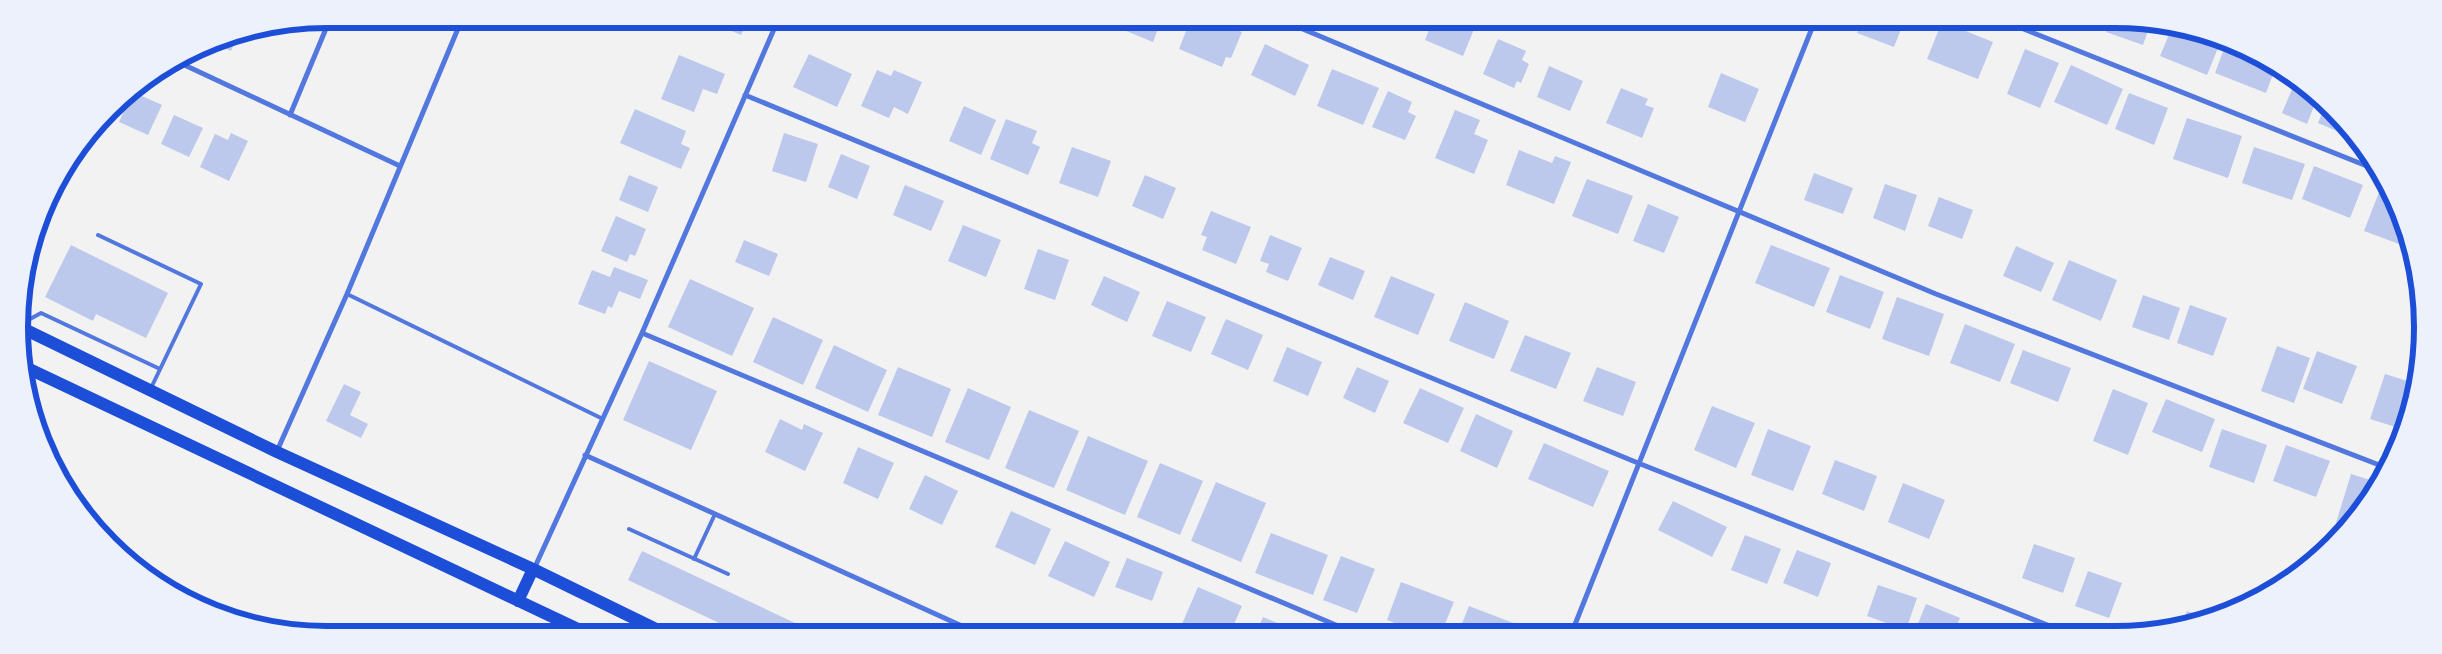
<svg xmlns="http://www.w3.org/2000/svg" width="2442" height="654" font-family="'Fira Sans Condensed',sans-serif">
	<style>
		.building { fill: #bdc9ec }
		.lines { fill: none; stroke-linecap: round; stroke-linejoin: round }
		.service { stroke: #5277de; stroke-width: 4 }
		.minor { stroke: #5277de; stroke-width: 5 }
		.primary { stroke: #1d4ed8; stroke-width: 12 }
		.rim { fill: none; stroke: #1d4ed8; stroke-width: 6 }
	</style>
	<rect width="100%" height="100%" fill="#f2f2f2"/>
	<!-- building -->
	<path class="building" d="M706 20H748L741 35Z
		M1116 21H1161L1153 42 1114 26Z
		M1190 21 1214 22 1242 32 1231 58 1226 57 1222 67 1179 49Z
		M1432 22H1477L1463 56 1425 40Z
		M1861 24H1903L1894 47 1857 33Z
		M1941 24H1948L1993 42 1978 79 1927 59Z
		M2109 24 2150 25 2143 45 2106 32Z
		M2173 25 2220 43 2207 75 2160 56Z
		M237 37 231 51 211 42Z
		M1498 39 1526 51 1522 60 1529 64 1521 83 1517 81 1514 88 1483 74Z
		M1265 44 1309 65 1295 96 1251 75Z
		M2225 46 2276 66 2266 93 2215 73Z
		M2025 49 2059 63 2040 108 2007 94Z
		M809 54 852 74 837 107 793 87Z
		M679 55 725 74 717 94 703 89 694 112 661 99Z
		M2071 65 2123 89 2107 125 2054 102Z
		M1549 66 1583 81 1570 111 1537 97Z
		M1332 69 1379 88 1363 125 1317 106Z
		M877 70 891 76 894 70 922 82 908 114 894 107 889 118 861 106Z
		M1721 73 1759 89 1745 122 1708 107Z
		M2296 80 2316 101 2307 124 2282 113Z
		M1621 88 1648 99 1645 105 1654 108 1642 138 1606 123Z
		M1388 91 1412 102 1408 112 1416 116 1405 140 1372 127Z
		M133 92 162 105 148 135 119 122Z
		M2129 93 2168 108 2154 145 2115 129Z
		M964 106 996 120 981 155 949 141Z
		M2324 108 2342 126 2339 132 2318 123Z
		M635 109 686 131 681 144 690 148 681 169 620 143Z
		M1455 110 1480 120 1474 134 1488 140 1474 174 1435 158Z
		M174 115 203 128 189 157 161 144Z
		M2187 118 2242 136 2228 178 2173 159Z
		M1006 119 1037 131 1032 143 1040 147 1028 175 990 159Z
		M231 133 248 141 229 181 200 167 215 134 228 140Z
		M784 133 818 144 806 182 772 171Z
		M1072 147 1111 161 1098 197 1059 183Z
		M2254 147 2305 164 2292 200 2242 183Z
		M1519 150 1552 163 1555 156 1571 162 1554 204 1506 185Z
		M841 154 870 166 857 199 828 187Z
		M2314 166 2363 185 2350 218 2302 199Z
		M1814 173 1853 188 1843 214 1804 200Z
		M629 175 658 187 648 212 619 200Z
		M1145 175 1176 188 1163 219 1132 206Z
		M1587 179 1633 196 1618 234 1572 216Z
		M1885 184 1917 195 1905 231 1873 218Z
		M905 185 944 201 931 231 893 215Z
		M2381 187 2385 189 2410 248 2364 231Z
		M1939 197 1973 210 1962 239 1928 226Z
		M1648 204 1679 217 1664 253 1633 241Z
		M1211 211 1251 227 1236 264 1202 250 1207 237 1201 235Z
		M616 216 646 229 635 256 630 254 627 262 601 251Z
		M963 225 1001 240 986 277 948 261Z
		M1270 235 1302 248 1288 281 1266 272 1269 264 1260 261Z
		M744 240 778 254 769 276 735 262Z
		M71 245 168 293 146 338 96 314 93 321 45 297Z
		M1771 245 1830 268 1814 307 1755 283Z
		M2016 246 2054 263 2041 292 2003 276Z
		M1038 249 1069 260 1055 300 1024 289Z
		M1330 257 1365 271 1353 300 1318 285Z
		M2069 260 2117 280 2101 321 2052 300Z
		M614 267 648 280 640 299 619 291 612 308 608 306 605 314 578 304 592 270 610 277Z
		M1840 275 1884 292 1870 329 1826 312Z
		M1104 276 1140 292 1127 322 1091 305Z
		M1391 276 1435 294 1418 335 1374 317Z
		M690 279 754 308 732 356 668 327Z
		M2143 295 2180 308 2169 340 2132 327Z
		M1897 297 1944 314 1929 356 1882 339Z
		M1167 301 1206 317 1191 352 1152 336Z
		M1465 302 1509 321 1494 359 1449 341Z
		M2190 305 2227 318 2213 356 2177 343Z
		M773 317 823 340 803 385 753 362Z
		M1226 319 1263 335 1248 370 1211 354Z
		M1965 324 2015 344 2000 382 1950 363Z
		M1525 335 1571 353 1556 389 1510 371Z
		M834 345 887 370 868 412 815 388Z
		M2277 346 2310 358 2294 403 2261 391Z
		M1287 347 1322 362 1308 396 1273 381Z
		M2023 350 2071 368 2058 402 2010 383Z
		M2317 351 2357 366 2342 404 2303 389Z
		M649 361 717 391 691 450 623 420Z
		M898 367 951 389 932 437 878 415Z
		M1357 367 1389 381 1375 413 1343 398Z
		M1597 367 1636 382 1623 416 1583 401Z
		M2385 374 2417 384 2402 429 2370 419Z
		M344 384 361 392 350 415 368 424 361 438 326 421Z
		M968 388 1011 407 989 460 945 442Z
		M1420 388 1464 408 1448 443 1403 423Z
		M2113 389 2148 403 2128 455 2093 441Z
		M2166 399 2215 419 2202 452 2152 432Z
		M1712 406 1755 423 1736 468 1694 450Z
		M1029 410 1079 431 1054 488 1005 468Z
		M1476 414 1513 431 1497 468 1460 451Z
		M780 419 802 430 804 424 823 433 805 471 765 452Z
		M1768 429 1811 446 1793 491 1751 475Z
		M2222 429 2267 445 2254 483 2209 467Z
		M1088 436 1148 461 1125 515 1066 490Z
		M1544 443 1609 471 1593 507 1528 479Z
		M2286 445 2330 461 2316 497 2273 481Z
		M858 447 894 463 878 499 843 483Z
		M1835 460 1877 476 1864 511 1822 494Z
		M1160 463 1203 481 1180 535 1137 517Z
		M2351 474 2380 483 2345 526 2336 523Z
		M925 475 958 491 942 525 909 509Z
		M1216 482 1266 503 1241 562 1191 541Z
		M1903 483 1945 500 1929 539 1888 522Z
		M1673 501 1727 527 1712 557 1658 530Z
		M1011 511 1051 529 1035 565 995 547Z
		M1271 533 1328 555 1313 595 1255 573Z
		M1745 535 1781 549 1767 584 1731 570Z
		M1065 541 1110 562 1094 597 1048 576Z
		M2034 544 2075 558 2063 593 2022 578Z
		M1797 550 1831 563 1818 597 1783 583Z
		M642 551 810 630H734L628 580Z
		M1341 556 1375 569 1357 613 1323 600Z
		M1127 558 1163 572 1152 601 1115 587Z
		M2088 571 2122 583 2109 618 2075 606Z
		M1401 582 1454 602 1442 631H1415L1387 620Z
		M1878 585 1917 598 1906 630 1867 616Z
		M1198 587 1242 606 1231 631H1197L1182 624Z
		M1926 604 1960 618 1954 632 1915 631Z
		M1469 606 1516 624 1513 632 1459 631Z
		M2187 611 2208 619 2182 625Z
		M1263 617 1297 631H1257Z"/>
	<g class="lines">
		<!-- service -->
		<path class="service" d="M98 235 201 284 151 388
			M347 294 603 419
			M21 324 41 313 160 369
			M629 529 728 574
			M694 559 715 514"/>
		<!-- minor -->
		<path class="minor" d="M1286 22 1936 294 2387 468
			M2011 24 2377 170
			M178 62 400 166
			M745 95 1638 463 2065 632
			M290 115 330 19
			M642 333 1350 631
			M277 451 347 294 462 19
			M585 455 973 631
			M534 569 642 333 778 20
			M1572 632 1814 23"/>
		<!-- primary -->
		<path class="primary" d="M22 328 277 452 533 569 658 630
			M25 367 580 630
			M518 601 533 569"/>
	</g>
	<!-- crop -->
	<path d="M0 0H2442V654H0ZM327 28H2115A299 299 0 0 1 2414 327V327A299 299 0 0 1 2115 626H327A299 299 0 0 1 28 327V327A299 299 0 0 1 327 28Z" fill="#edf1fc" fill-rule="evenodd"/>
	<path class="rim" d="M327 28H2115A299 299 0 0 1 2414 327V327A299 299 0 0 1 2115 626H327A299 299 0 0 1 28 327V327A299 299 0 0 1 327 28Z"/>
</svg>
